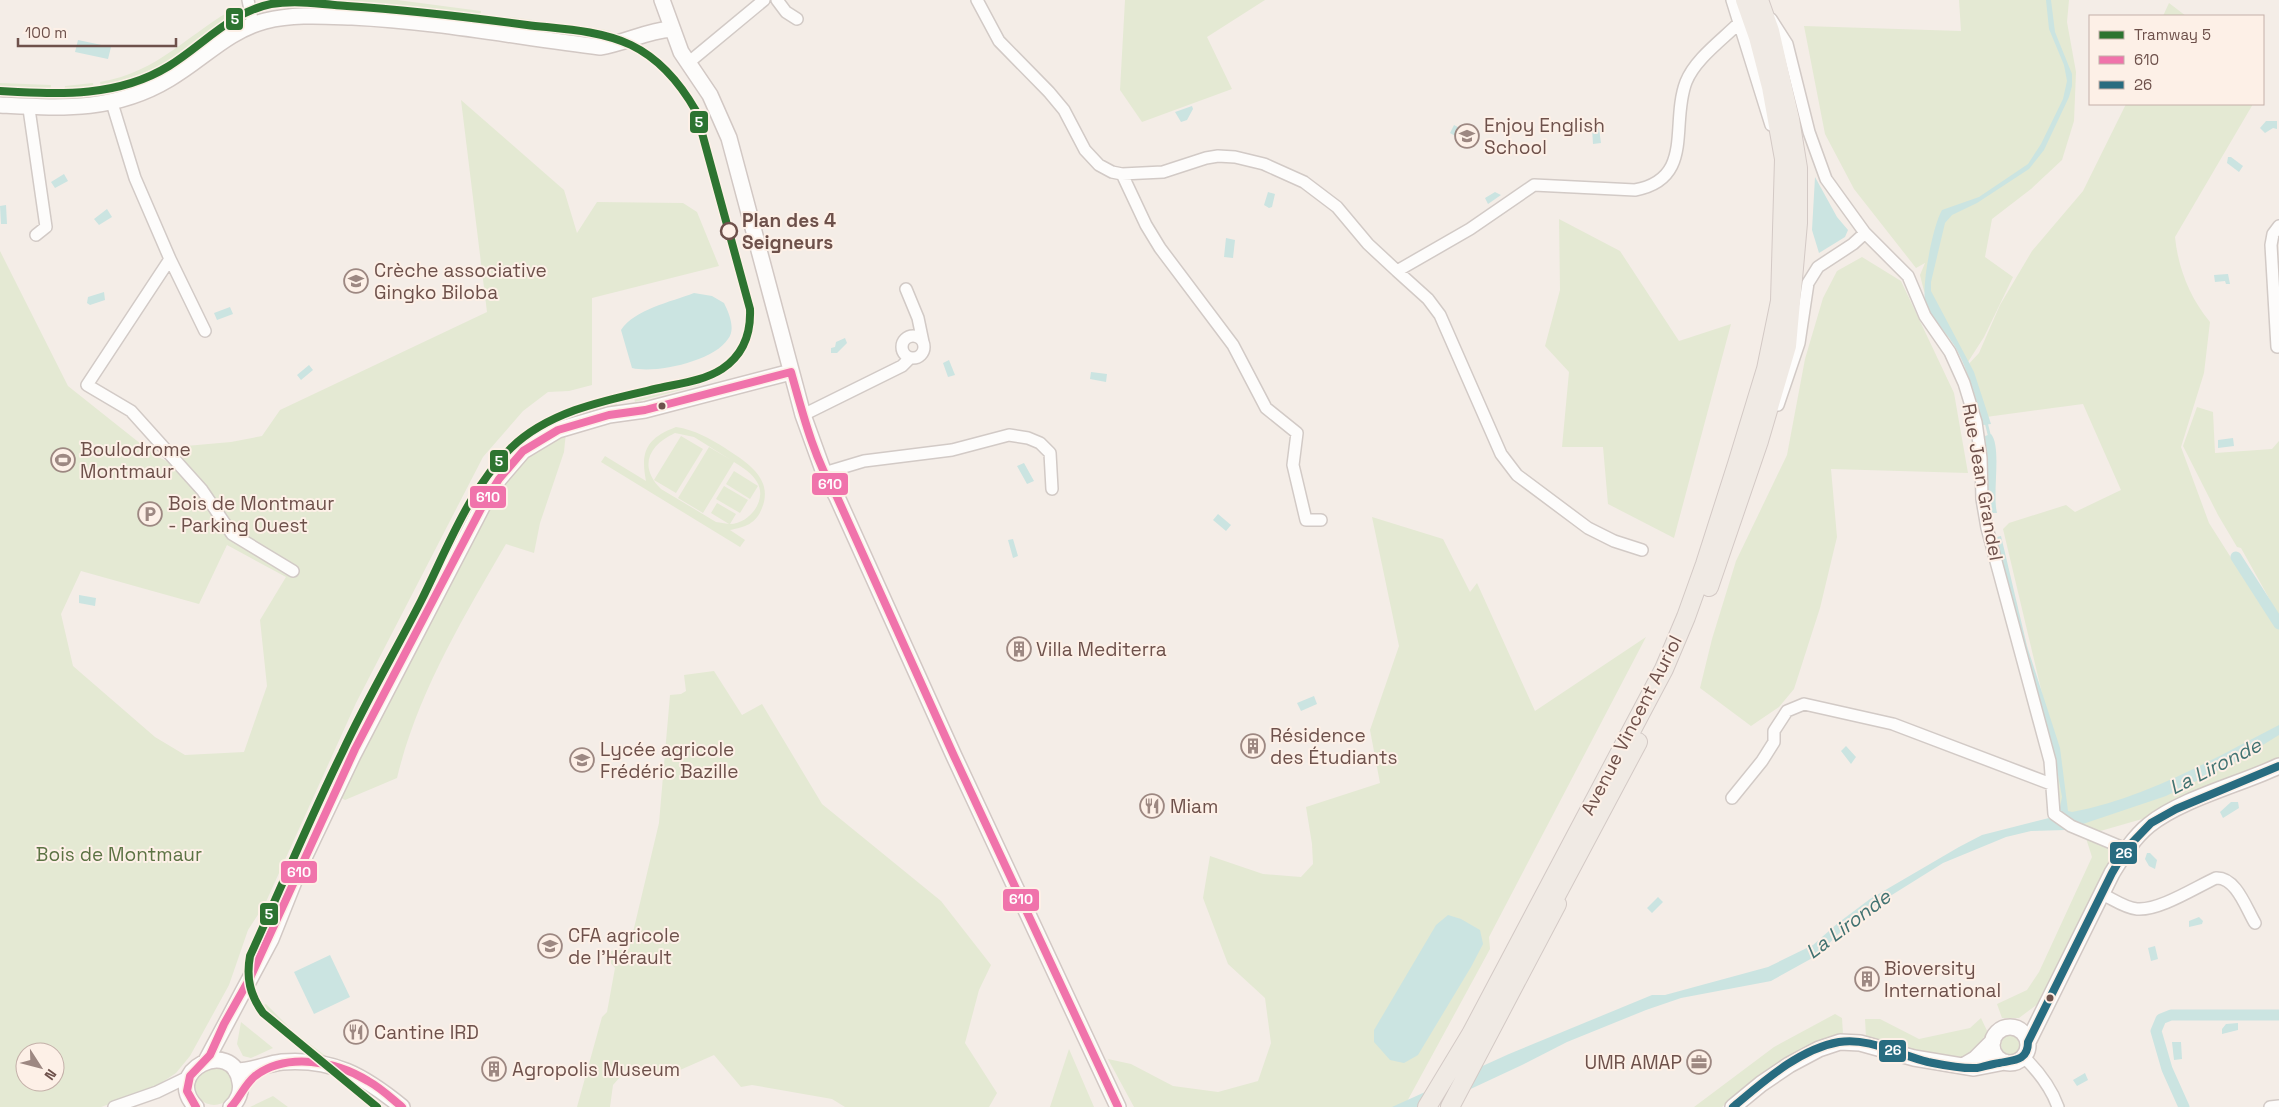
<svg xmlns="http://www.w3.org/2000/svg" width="2279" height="1107" font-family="'Space Grotesk',sans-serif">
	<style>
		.green { fill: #e4e9d3; fill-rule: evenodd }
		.water { fill: #cbe4e1 }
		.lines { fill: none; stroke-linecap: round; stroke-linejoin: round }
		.stream { stroke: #cbe4e1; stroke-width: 3 }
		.canal { stroke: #cbe4e1; stroke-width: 11 }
		.street-casing { stroke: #d2cac6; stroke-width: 14 }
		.secondary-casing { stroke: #d2c8c4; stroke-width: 18 }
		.primary-casing { stroke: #d3c9c5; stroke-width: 20 }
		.street { stroke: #fdfcfb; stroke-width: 11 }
		.secondary { stroke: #fdfcfb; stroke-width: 15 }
		.primary { stroke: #f0eae4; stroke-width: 18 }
		.bus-1-casing { stroke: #fdf0e7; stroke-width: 11 }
		.bus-2-casing { stroke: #fdf0e7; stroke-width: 11 }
		.bus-1 { stroke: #f073ab; stroke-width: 8 }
		.bus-2 { stroke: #286c80; stroke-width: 8 }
		.tram-1-casing { stroke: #fdf0e7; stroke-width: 11 }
		.tram-1 { stroke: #2d7431; stroke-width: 8 }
		.stop-dot { fill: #fdf0e7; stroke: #6e514b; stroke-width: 2.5 }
		.bus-dot { fill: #6e514b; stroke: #fdf0e7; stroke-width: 2 }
		.labels { text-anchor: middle; stroke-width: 4; stroke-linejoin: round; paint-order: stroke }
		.poi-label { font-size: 19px; fill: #6e514b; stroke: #fdf0e7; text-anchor: start }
		.stop-label { font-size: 19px; font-weight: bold; fill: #6e514b; stroke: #fdf0e7; text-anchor: start }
		.street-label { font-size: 19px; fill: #6e514b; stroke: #fdf0e7 }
		.park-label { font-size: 19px; fill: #5c7344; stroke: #fdf0e7 }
		.water-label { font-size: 20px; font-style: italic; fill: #417271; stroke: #fdf0e7 }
		.line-badge { stroke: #fdf0e7; stroke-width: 2 }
		.badge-label { font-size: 14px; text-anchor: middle; font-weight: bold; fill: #fff }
	</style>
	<rect width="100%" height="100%" fill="#f4ede7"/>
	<!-- green -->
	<path class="green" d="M265 0H397L481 11 480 22 409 12 282 6 267 9Z
		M1125 0H1265L1207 37 1232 89 1142 122 1120 90Z
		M1959 0H2069L2067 22 2076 72 2074 121 2062 160 2031 189 1992 219 1985 257 2013 277 1984 337 1966 365 1924 291 1920 275 1925 263 1916 268 1854 189 1825 134 1804 26 1961 31Z
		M2169 3 2186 16H2163Z
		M239 6 245 17C215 31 192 55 164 71 144 83 124 90 102 95L100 82C160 72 189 32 239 6Z
		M510 17 600 29 611 31 602 40 509 26Z
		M0 83 51 85 50 96 0 94Z
		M93 83 95 96 64 97 65 86Z
		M461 100 564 190 577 233 597 202 683 203 697 212 719 266 592 298V385L569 391 548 392 523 411 483 457 356 703 265 904 248 930 229 985 190 1056 176 1073 152 1089 101 1107H0V251L68 386 156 456 177 466 163 456 186 446 231 442 262 436 280 410 487 312ZM227 545 286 577 260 620 267 686 244 752 185 755 155 737 73 666 61 614 81 571 199 604ZM25 1052H55V1082H25Z
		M2126 104H2253L2175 237C2178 268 2190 298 2210 322L2204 373 2181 447 2209 523 2261 605 2270 600 2241 548 2237 547 2218 515 2183 446 2197 407 2213 412 2215 453 2272 449 2279 441V758L2149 817 2097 832 2058 812 2054 781 2060 775 2046 710 2003 529 2009 523 2066 505 2075 512 2121 490 2083 404 1986 417 1965 368 1979 353 2000 305 2032 251 2083 191Z
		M1559 219 1620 251 1679 341 1731 324 1674 538 1608 504 1603 447H1562L1569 372 1545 346 1560 290Z
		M1862 257 1901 281 1954 393 1968 473 1831 469 1837 537 1820 608 1794 689 1779 707 1751 726 1700 688 1712 639 1736 561 1787 455 1805 359 1823 298 1837 271Z
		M696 374 700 385 635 402 632 391Z
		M615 395 618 407 585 415 582 404Z
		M575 405 579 420 502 469 245 982V963L248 953 349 733 481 479C508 442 532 422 575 405Z
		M676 427C695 430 709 438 725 448 746 462 774 478 762 508 756 524 745 527 730 530L745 540 740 547 601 462 605 456 646 481C640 451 647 438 676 427ZM675 433 694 437 731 460 709 447 678 498 703 513 734 462C742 467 752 473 757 482 768 500 749 524 730 524L736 514 717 503 711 513 729 524 716 522 661 489C638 466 649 445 675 433Z
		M566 432 564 452 540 523 534 553 506 544C463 618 417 694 397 778L345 800 338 796 388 706 442 595 481 521 515 466 540 445Z
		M681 436 703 449 676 493 654 480Z
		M734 471 758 486 750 499 726 484Z
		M724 486 748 500 740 513 716 499Z
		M1372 517 1443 539 1470 592 1477 583 1535 711 1646 637 1489 937 1490 949 1404 1107H1134L1108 1059 1131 1064 1173 1086 1218 1092 1258 1081 1271 1043 1265 998 1228 964 1203 898 1210 856 1263 874 1301 877 1313 864 1312 844 1306 807 1380 783 1370 730 1399 646Z
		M714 671 742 715 762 704 822 804 941 901 991 965 979 990 965 1043 997 1093 989 1107H845L832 1099 752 1085 741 1087 714 1055 671 1074 630 1066 613 1085 610 1107H577L602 1017 607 1012 615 968 601 952 629 949 659 823 670 695 681 694 686 691 684 675Z
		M2085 835 2108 846 2111 858 2108 869 2043 1000 2019 1018H2002L1997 1004 2027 990 2039 972 2092 857Z
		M266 1004 291 1029 285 1036 270 1025 255 1009Z
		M1835 1014 1842 1018 1843 1034C1796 1047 1759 1075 1722 1107H1694L1774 1047Z
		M1981 1018 1989 1035C1985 1041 1980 1049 1974 1053 1945 1068 1895 1046 1866 1037L1865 1019H1880L1919 1039 1970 1028Z
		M241 1022 273 1048 251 1058 243 1056 237 1044Z
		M2001 1045a10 10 0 1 1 20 0a10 10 0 1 1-20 0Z
		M298 1035 331 1060 308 1056 292 1043Z
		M1069 1049 1094 1107H1050Z
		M195 1086a19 19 0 1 1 38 0a19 19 0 1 1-38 0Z
		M352 1079 373 1095 367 1103 346 1086Z
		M273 1096 288 1107H250Z"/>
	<!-- water -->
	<path class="water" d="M2046 0H2051L2055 32 2072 74V86L2069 97 2044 150 2029 169 1977 203 1952 215 1945 223 1931 282V291L1974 372 1991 424 1983 425C1978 403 1966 364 1954 345 1947 333 1927 314 1925 300 1922 283 1933 225 1942 210L1979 197 2028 164 2041 144 2063 99 2067 81 2064 65 2049 29Z
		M78 40 111 47 108 59 75 52Z
		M1192 106 1193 109 1187 120 1181 122 1175 112Z
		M2266 121H2277V129L2273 128 2265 133 2260 128Z
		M1454 125 1471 134 1466 142 1450 133Z
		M1592 128H1599L1601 143 1593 144Z
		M2228 157H2231L2243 166 2239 172 2227 163Z
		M64 174 68 181 55 188 51 182Z
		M1815 177 1837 217 1848 230 1845 237 1819 253 1812 230Z
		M1268 192 1275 194 1272 207 1269 208 1264 205Z
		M1495 192 1501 195 1488 204 1485 198Z
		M6 205 7 224H1L0 206Z
		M107 209 112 217 99 225 94 219Z
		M1226 238 1235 240 1233 258 1224 257Z
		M2228 274 2230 284H2226L2225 281 2215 282 2214 275Z
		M104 292 105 300 90 305 87 303 88 297Z
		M694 293 712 296 724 303C729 313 736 329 728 339 714 361 656 374 632 368L621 330C635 309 671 302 694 293Z
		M230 307 233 314 217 320 214 313Z
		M845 338 847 343 837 353H831V348L835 347 836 342Z
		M949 360 955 375 948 377 943 363Z
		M309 365 313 370 301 380 297 375Z
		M1091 372 1107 374 1106 382 1090 379Z
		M1991 434C2002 447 1992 493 1997 513H1990L1988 502 1985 436Z
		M2233 438 2234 446 2218 448V440Z
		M1024 463 1034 481 1027 484 1017 466Z
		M1218 514 1231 525 1226 531 1213 520Z
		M2001 536 2027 646 2060 748 2068 811 2072 812C2146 798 2213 759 2279 725V735L2237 761 2166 796 2065 830 2031 831 2006 837 1943 863 1855 918 1816 956 1771 981 1681 998 1646 1010 1567 1042 1522 1065 1432 1107H1392L1509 1054 1652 995H1665L1768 967 1813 945 1838 923 1870 899 1959 847 1982 835 2061 815 2059 812 2062 797 2056 764 2000 558 1997 537Z
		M1013 539 1018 556 1013 558 1008 540Z
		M79 595 96 598 95 606 79 603Z
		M1314 696 1317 704 1301 711 1297 703Z
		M1846 746 1856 757 1851 764 1841 751Z
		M2231 802H2238L2239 808 2223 818 2220 812Z
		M2147 853H2150L2157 860 2155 869 2149 866 2145 859Z
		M1658 897 1663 902 1652 913 1647 908Z
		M1448 915 1461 919 1480 930 1483 944 1471 967 1418 1055 1404 1063 1390 1060 1374 1042V1030L1436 925Z
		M2199 917 2203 921 2202 924 2189 927V921Z
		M2155 946 2158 959 2151 961 2148 948Z
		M330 955 350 997 314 1014 294 972Z
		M2238 1023V1030L2222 1034V1029L2226 1024Z
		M2172 1042H2181L2182 1059 2174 1060Z
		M2085 1073 2088 1080 2077 1086 2073 1080Z"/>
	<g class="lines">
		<!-- stream -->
		<path class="stream" d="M1986 422 1990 438"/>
		<!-- canal -->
		<path class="canal" d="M2236 557 2279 624
			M2184 1107 2167 1069 2156 1031 2161 1019 2171 1015H2279"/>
		<!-- street casing -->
		<g class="street-casing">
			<path id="street" d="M248 0 253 24
				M777 0 786 12 797 19
				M977 0 999 41 1049 92 1064 110 1085 150 1099 165 1112 172 1122 174 1163 172 1206 158 1218 156 1235 157 1264 164 1304 182 1337 207 1368 244 1397 271 1470 229 1534 185 1635 190C1695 179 1670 124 1686 82 1695 59 1722 40 1740 22
				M1732 0 1771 125
				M1771 19 1787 44 1809 132 1826 179 1865 233 1908 276 1925 316 1950 352 1964 383 1976 422 1981 458 1982 499 1987 528 2050 761 2054 814 2071 826 2126 849
				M688 63 764 0
				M112 103 135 178 170 259 87 385 131 411 202 490 232 534 293 571
				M26 106 29 109 46 227 36 235
				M1122 174 1146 225 1160 248 1233 345 1266 408 1297 433 1293 465 1306 520H1321
				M170 259 205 331
				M1397 271 1428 299 1440 315 1501 454 1517 475 1588 528 1614 541 1642 550
				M906 289 918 318 923 342
				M902 347a11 11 0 1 1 22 0a11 11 0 1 1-22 0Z
				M2277 347 2271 245 2273 234 2279 226
				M1778 405 1799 343 1808 283 1818 267 1853 244 1865 233
				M803 415 902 366 910 358
				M824 473 864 461 952 450 1009 435 1028 438 1040 443 1050 453 1052 489
				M1732 798 1762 761 1774 742V731L1787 711 1804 704 1893 724 2051 784
				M2102 894C2113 899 2125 908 2137 909 2159 911 2196 887 2216 878 2236 877 2246 908 2255 923
				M2024 1057C2039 1072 2051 1087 2058 1107
				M114 1107 157 1092 190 1076
				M2270 1107 2279 1106"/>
		</g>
		<!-- secondary casing -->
		<g class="secondary-casing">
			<path id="secondary" d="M662 0 681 52 710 95 729 138 803 415 824 473 837 497 954 756 1118 1107
				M0 105C61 108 114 112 169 79 202 60 227 31 265 21 294 14 322 16 352 17 435 21 518 37 600 47 625 43 646 31 671 29
				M1992 1045a18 18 0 1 1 36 0a18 18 0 1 1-36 0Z
				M2028 1042 2112 873C2123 855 2133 838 2149 825 2181 799 2241 784 2279 766
				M206 1061 271 939 301 864 353 755 484 503 499 479 523 451 558 430 609 415 645 410 791 372
				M1963 1066 1975 1059 1993 1041
				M236 1071C252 1071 266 1064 282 1062 333 1058 364 1076 402 1107
				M196 1107C161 1071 233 1036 240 1082 242 1091 238 1101 231 1107
				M1733 1107 1761 1084 1789 1065 1819 1049 1840 1042 1860 1043 1914 1058 1974 1068 2005 1062"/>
		</g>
		<!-- primary casing -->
		<g class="primary-casing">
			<path id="primary" d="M1709 587 1759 441 1787 346 1798 223V168L1790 119 1770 31 1759 0
				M1547 913 1638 742
				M1427 1107 1471 1034 1664 669 1686 617 1705 564 1737 464 1766 369 1780 301 1784 159 1771 87 1758 37 1745 0
				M1450 1107 1557 904"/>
		</g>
		<!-- street -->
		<use href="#street" class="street"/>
		<!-- secondary -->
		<use href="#secondary" class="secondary"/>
		<!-- primary -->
		<use href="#primary" class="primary"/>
		<!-- bus-1 casing -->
		<g class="bus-1-casing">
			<path id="bus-1" d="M196 1107 187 1091 190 1076 210 1055 224 1024 250 978 355 749 484 503 499 479 523 451 558 430 609 415 645 410 791 372C803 415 814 458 837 497L954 756 1118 1107
				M231 1107C240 1098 244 1085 255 1076 287 1052 336 1061 368 1081 381 1088 391 1098 402 1107"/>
		</g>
		<!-- bus-2 casing -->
		<g class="bus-2-casing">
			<path id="bus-2" d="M1733 1107C1763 1082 1799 1049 1839 1042 1869 1037 1899 1055 1928 1062 1943 1065 1961 1069 1977 1068 1984 1067 1991 1064 1999 1063 2014 1060 2028 1061 2028 1042L2112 873 2126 849 2151 823 2176 809 2279 766"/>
		</g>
		<!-- bus-1 -->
		<use href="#bus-1" class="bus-1"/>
		<!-- bus-2 -->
		<use href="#bus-2" class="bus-2"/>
		<!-- tram-1 casing -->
		<g class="tram-1-casing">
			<path id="tram-1" d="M0 91C58 94 117 98 169 66 203 45 231 12 271 4 296 0 322 4 347 6 407 10 467 17 527 25 561 29 599 30 631 45 660 59 680 83 696 111L750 309C751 333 743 355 722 369 705 380 683 383 664 387 612 399 551 409 511 448 469 489 447 549 421 601 395 652 366 701 342 753 309 820 281 888 250 956 246 978 250 995 263 1013L377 1107"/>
		</g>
		<!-- tram-1 -->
		<use href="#tram-1" class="tram-1"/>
	</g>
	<!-- icons -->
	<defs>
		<g id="school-ring" transform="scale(1.25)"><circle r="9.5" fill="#fdf0e7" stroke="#9d8882" stroke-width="1.5"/><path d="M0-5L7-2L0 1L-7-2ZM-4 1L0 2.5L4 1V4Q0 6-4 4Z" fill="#9d8882"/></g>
		<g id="stadium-ring" transform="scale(1.25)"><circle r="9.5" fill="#fdf0e7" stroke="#9d8882" stroke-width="1.5"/><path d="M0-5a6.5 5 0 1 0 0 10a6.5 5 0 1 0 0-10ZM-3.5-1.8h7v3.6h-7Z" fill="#9d8882"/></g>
		<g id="parking-ring" transform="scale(1.25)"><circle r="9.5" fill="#fdf0e7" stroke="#9d8882" stroke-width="1.5"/><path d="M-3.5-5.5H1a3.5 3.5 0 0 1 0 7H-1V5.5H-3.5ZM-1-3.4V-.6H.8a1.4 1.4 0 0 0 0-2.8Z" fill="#9d8882"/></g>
		<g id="building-ring" transform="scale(1.25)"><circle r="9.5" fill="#fdf0e7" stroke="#9d8882" stroke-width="1.5"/><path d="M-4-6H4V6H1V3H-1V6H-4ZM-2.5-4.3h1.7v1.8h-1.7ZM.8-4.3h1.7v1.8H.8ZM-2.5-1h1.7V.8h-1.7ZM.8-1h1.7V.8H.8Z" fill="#9d8882"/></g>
		<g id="restaurant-ring" transform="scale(1.25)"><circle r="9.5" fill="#fdf0e7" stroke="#9d8882" stroke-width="1.5"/><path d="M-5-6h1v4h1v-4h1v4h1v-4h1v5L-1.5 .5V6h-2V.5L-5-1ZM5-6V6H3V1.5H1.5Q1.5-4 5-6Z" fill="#9d8882"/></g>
		<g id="university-ring" transform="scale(1.25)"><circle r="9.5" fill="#fdf0e7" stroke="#9d8882" stroke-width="1.5"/><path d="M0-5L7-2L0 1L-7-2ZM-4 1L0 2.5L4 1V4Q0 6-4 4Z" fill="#9d8882"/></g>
		<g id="office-ring" transform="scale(1.25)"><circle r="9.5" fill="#fdf0e7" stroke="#9d8882" stroke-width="1.5"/><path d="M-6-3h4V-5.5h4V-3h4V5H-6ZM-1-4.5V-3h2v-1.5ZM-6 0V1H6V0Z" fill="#9d8882"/></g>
	</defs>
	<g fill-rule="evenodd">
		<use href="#school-ring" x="1467" y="136"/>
		<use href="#school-ring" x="356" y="281"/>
		<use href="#stadium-ring" x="63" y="460"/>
		<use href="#parking-ring" x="150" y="514"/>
		<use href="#building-ring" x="1019" y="649"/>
		<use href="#building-ring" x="1253" y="746"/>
		<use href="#school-ring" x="582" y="760"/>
		<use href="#restaurant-ring" x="1152" y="806"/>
		<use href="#university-ring" x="550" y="946"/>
		<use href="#building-ring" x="1867" y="979"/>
		<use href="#restaurant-ring" x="356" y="1032"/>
		<use href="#office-ring" x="1699" y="1062"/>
		<use href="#building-ring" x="494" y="1069"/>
	</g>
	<!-- markers -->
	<circle class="stop-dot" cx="729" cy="231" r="8"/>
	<g class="bus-dot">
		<circle cx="662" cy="406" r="4.5"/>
		<circle cx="2050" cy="998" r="4.5"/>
	</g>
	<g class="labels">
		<!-- poi labels -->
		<g class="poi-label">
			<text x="1484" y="132">Enjoy English<tspan x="1484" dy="22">School</tspan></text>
			<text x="374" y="277">Crèche associative<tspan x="374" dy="22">Gingko Biloba</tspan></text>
			<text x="80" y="456">Boulodrome<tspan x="80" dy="22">Montmaur</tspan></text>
			<text x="168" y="510">Bois de Montmaur<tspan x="168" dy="22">- Parking Ouest</tspan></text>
			<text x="1036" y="656">Villa Mediterra</text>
			<text x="1270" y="742">Résidence<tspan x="1270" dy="22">des Étudiants</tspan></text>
			<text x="600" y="756">Lycée agricole<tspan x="600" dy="22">Frédéric Bazille</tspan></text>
			<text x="1170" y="813">Miam</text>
			<text x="568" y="942">CFA agricole<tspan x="568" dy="22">de l'Hérault</tspan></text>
			<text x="1884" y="975">Bioversity<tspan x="1884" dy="22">International</tspan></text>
			<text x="374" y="1039">Cantine IRD</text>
			<text x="1682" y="1069" text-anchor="end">UMR AMAP</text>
			<text x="512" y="1076">Agropolis Museum</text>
		</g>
		<!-- stop labels -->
		<g class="stop-label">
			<text x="742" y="227">Plan des 4<tspan x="742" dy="22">Seigneurs</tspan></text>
		</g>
		<!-- street labels -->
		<g class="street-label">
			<text transform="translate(1983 482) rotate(80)" y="7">Rue Jean Grandel</text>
			<text transform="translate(1631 725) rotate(-63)" y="7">Avenue Vincent Auriol</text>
		</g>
		<!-- park labels -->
		<g class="park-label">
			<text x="119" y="861">Bois de Montmaur</text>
		</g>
		<!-- water labels -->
		<g class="water-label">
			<text transform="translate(2215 766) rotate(-27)" y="7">La Lironde</text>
			<text transform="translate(1848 924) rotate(-37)" y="7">La Lironde</text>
		</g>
	</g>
	<g class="line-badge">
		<rect x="225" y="7" width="19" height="24" rx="5" fill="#2d7431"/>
		<rect x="689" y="110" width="20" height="24" rx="5" fill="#2d7431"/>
		<rect x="489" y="449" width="20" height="24" rx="5" fill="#2d7431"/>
		<rect x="811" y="472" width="38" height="24" rx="5" fill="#f073ab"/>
		<rect x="469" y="485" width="38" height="24" rx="5" fill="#f073ab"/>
		<rect x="2109" y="841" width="29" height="24" rx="5" fill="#286c80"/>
		<rect x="280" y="860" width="38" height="24" rx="5" fill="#f073ab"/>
		<rect x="1002" y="888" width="38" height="24" rx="5" fill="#f073ab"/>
		<rect x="259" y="902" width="20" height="24" rx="5" fill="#2d7431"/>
		<rect x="1878" y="1039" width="29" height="24" rx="5" fill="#286c80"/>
	</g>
	<g class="badge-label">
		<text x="235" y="24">5</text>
		<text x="699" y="127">5</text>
		<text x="499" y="466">5</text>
		<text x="830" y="489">610</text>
		<text x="488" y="502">610</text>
		<text x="2124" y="858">26</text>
		<text x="299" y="877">610</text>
		<text x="1021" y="904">610</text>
		<text x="269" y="919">5</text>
		<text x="1893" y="1055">26</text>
	</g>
	<!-- legend -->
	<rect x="2089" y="15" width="175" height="90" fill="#fdf0e7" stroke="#c4b0a9"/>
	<rect x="2099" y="31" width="25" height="8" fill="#2d7431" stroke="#c4b0a9"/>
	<text x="2134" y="40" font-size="15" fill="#6e514b">Tramway 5</text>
	<rect x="2099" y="56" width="25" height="8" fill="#f073ab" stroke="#c4b0a9"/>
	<text x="2134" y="65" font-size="15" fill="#6e514b">610</text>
	<rect x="2099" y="81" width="25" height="8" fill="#286c80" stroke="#c4b0a9"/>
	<text x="2134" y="90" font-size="15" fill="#6e514b">26</text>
	<!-- north arrow -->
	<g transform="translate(40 1067) rotate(126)"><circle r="24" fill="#fdf0e7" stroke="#c4b0a9"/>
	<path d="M0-4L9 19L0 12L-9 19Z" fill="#9d8882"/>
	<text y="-8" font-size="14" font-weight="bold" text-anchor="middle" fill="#6e514b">N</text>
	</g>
	<!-- scale -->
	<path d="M18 38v8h158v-8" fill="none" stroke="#6e514b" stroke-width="2.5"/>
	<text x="25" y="38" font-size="15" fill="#6e514b" stroke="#fdf0e7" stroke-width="4" paint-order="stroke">100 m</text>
</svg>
